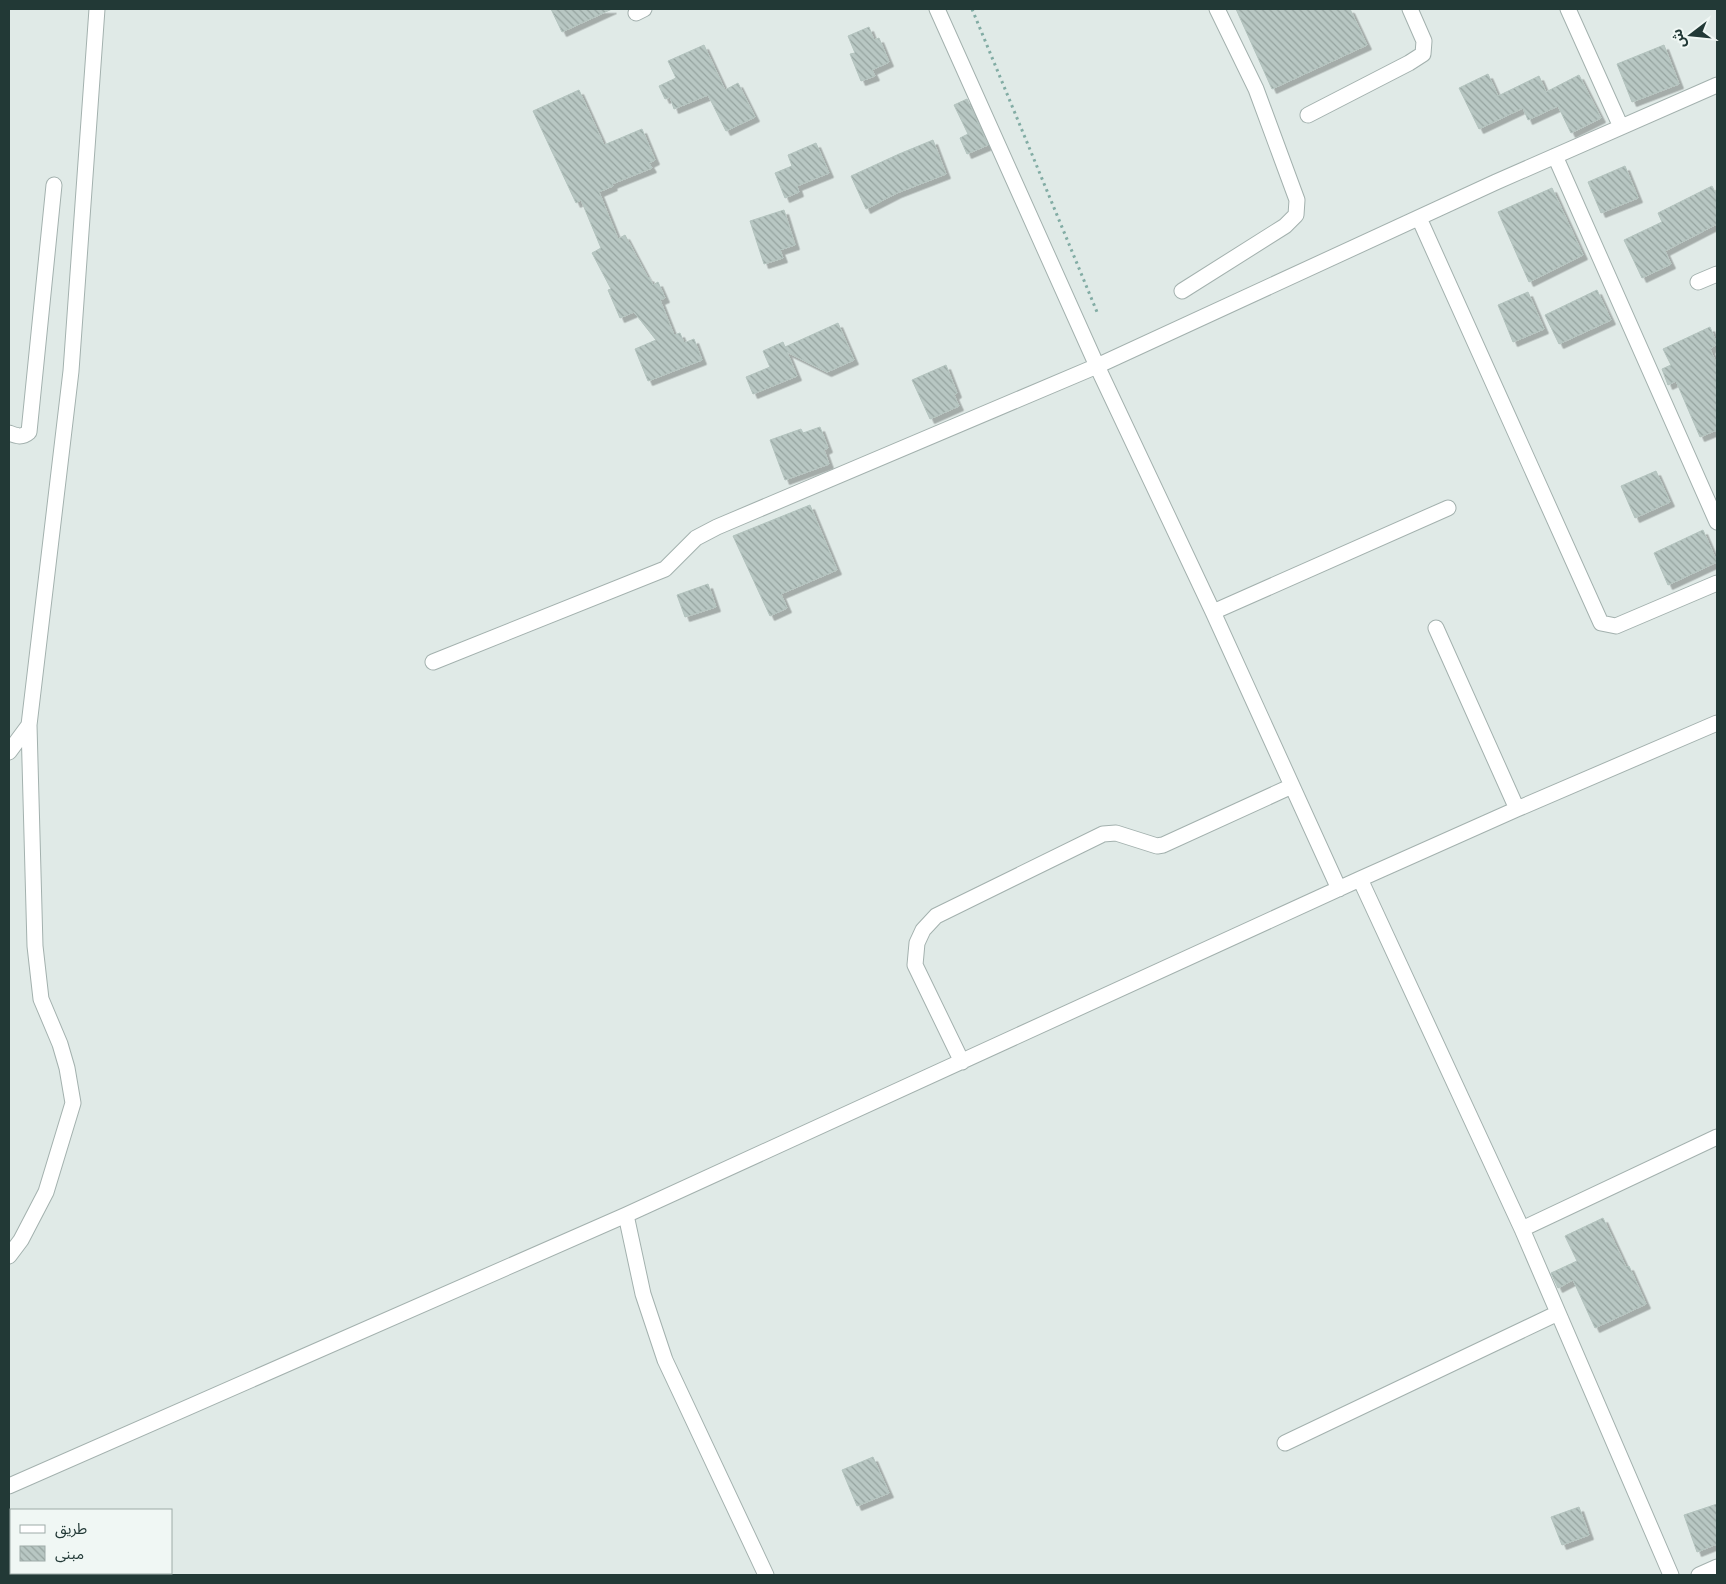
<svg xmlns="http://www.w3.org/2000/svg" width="1726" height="1584" font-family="Raleway,'Noto Sans Arabic',sans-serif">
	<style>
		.building { fill: url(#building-back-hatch); stroke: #b3c3be; filter: url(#shadow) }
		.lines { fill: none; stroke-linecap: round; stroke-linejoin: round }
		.minor-casing { stroke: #a3b1ae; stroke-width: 17 }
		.path { stroke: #82aca4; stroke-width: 3; stroke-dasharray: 2.5 4; stroke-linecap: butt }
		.minor { stroke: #fff; stroke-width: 15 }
	</style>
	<defs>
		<pattern id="building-back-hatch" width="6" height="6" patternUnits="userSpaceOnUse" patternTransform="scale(1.25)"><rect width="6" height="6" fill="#b8c7c3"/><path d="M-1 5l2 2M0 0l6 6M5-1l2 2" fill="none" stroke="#95a39f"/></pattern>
		<filter id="shadow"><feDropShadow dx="4.5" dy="4.5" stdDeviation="0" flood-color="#0004"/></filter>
	</defs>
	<rect width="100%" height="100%" fill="#e0eae7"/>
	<!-- building -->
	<path class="building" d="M551 9H612L562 32Z
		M1236 9H1350L1367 45 1272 89Z
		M869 27 874 40 879 38 889 62 872 70 875 76 861 81 850 54 855 53 848 36Z
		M704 45 725 90 738 83 755 117 726 131 708 95 674 109 670 97 665 99 659 86 676 78 668 61Z
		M1664 45 1679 84 1632 102 1617 64Z
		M1488 74 1498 96 1539 76 1546 92 1579 75 1601 118 1571 133 1558 106 1528 120 1523 108 1479 129 1459 88Z
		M579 90 604 145 642 129 655 160 649 163 652 168 612 184 613 186 599 192 618 239 625 235 648 278 649 277 653 285 658 282 665 298 660 300 674 335 680 333 684 343 694 339 702 360 648 381 635 349 656 340 634 312 620 318 608 290 611 289 592 253 601 248 581 200 576 203 533 111Z
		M967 99 988 145 967 154 960 138 968 134 954 105Z
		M933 140 946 174 897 193 866 209 851 176 899 154Z
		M816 143 829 173 797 186 799 192 785 198 775 173 792 166 788 155Z
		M1625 166 1638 198 1601 213 1588 182Z
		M1712 186 1717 196V224L1665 251 1671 264 1642 278 1624 240 1662 222 1658 213Z
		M1552 188 1583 255 1529 282 1498 212Z
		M784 210 795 245 780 250 783 258 764 264 750 221Z
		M1597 290 1611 320 1559 344 1545 315Z
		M1528 292 1544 329 1513 342 1498 305Z
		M838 323 854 360 827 372 787 352 797 376 753 394 746 377 770 367 763 351 783 342 785 347Z
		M1710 327 1717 344 1710 349 1717 365V430L1700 437 1676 381 1668 385 1662 369 1671 365 1663 349Z
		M946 365 957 393 954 395 959 406 930 419 912 380Z
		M820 427 828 448 824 450 829 464 785 480 770 440 801 429 803 433Z
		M1656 471 1670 502 1635 518 1621 486Z
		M810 505 837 570 781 594 787 608 770 616 733 536Z
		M1703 530 1717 562 1668 585 1654 553Z
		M708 584 716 607 685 617 677 595Z
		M1603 1218 1626 1267 1629 1266 1646 1304 1595 1328 1573 1280 1558 1288 1551 1273 1577 1261 1565 1236Z
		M873 1457 889 1493 857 1506 842 1470Z
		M1717 1504V1544L1697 1552 1684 1515Z
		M1579 1507 1589 1535 1562 1545 1551 1517Z"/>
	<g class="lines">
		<!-- minor casing -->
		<g class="minor-casing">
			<path id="minor" d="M1568 9 1621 127
				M636 13 644 9
				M1308 115 1409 63 1423 54 1424 41 1410 9
				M1555 156 1717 522
				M1419 218 1601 623 1616 626 1717 583
				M1698 282 1717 274
				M1182 291 1285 226 1296 215 1297 200 1256 89 1217 9
				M9 433C17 436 22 438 29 432L54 185
				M1213 612 1448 508
				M1436 628 1517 809
				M433 662 665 569 696 538 717 527 1097 366 937 9
				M9 752 29 725
				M1360 879 1522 1229 1671 1575
				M1339 889 1213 612 1097 366 1496 182 1717 85
				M962 1062 915 965 917 943 923 930 936 916 1103 834 1116 833 1157 846 1163 845 1292 786
				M626 1215 643 1294 665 1360 766 1575
				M1522 1229 1717 1137
				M9 1256 21 1240 46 1192 73 1103 67 1068 60 1044 41 999 35 946 29 725 71 371 97 9
				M1285 1443 1558 1313
				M9 1486 626 1215 1360 879 1517 809 1717 723
				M1699 1575 1717 1567"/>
		</g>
		<!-- path -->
		<path class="path" d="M972 9 1097 312"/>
		<!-- minor -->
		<use href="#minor" class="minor"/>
	</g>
	<!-- border -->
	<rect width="1726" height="1584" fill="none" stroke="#223936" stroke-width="20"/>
	<!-- legend -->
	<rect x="10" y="1509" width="162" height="65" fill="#f0f7f4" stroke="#9eaba8"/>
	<rect x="20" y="1525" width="25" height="8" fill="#ffffff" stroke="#9eaba8"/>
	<text x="55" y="1534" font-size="15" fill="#223936">طريق</text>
	<rect x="20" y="1546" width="25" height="15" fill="url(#building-back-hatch)" stroke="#9eaba8"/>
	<text x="55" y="1559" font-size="15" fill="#223936">مبنى</text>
	<!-- north arrow -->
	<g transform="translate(1691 35) rotate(254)" stroke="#f0f7f4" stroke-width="4" paint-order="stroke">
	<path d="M0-4L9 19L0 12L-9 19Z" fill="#223936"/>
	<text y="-8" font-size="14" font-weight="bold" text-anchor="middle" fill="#223936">ش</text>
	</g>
</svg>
